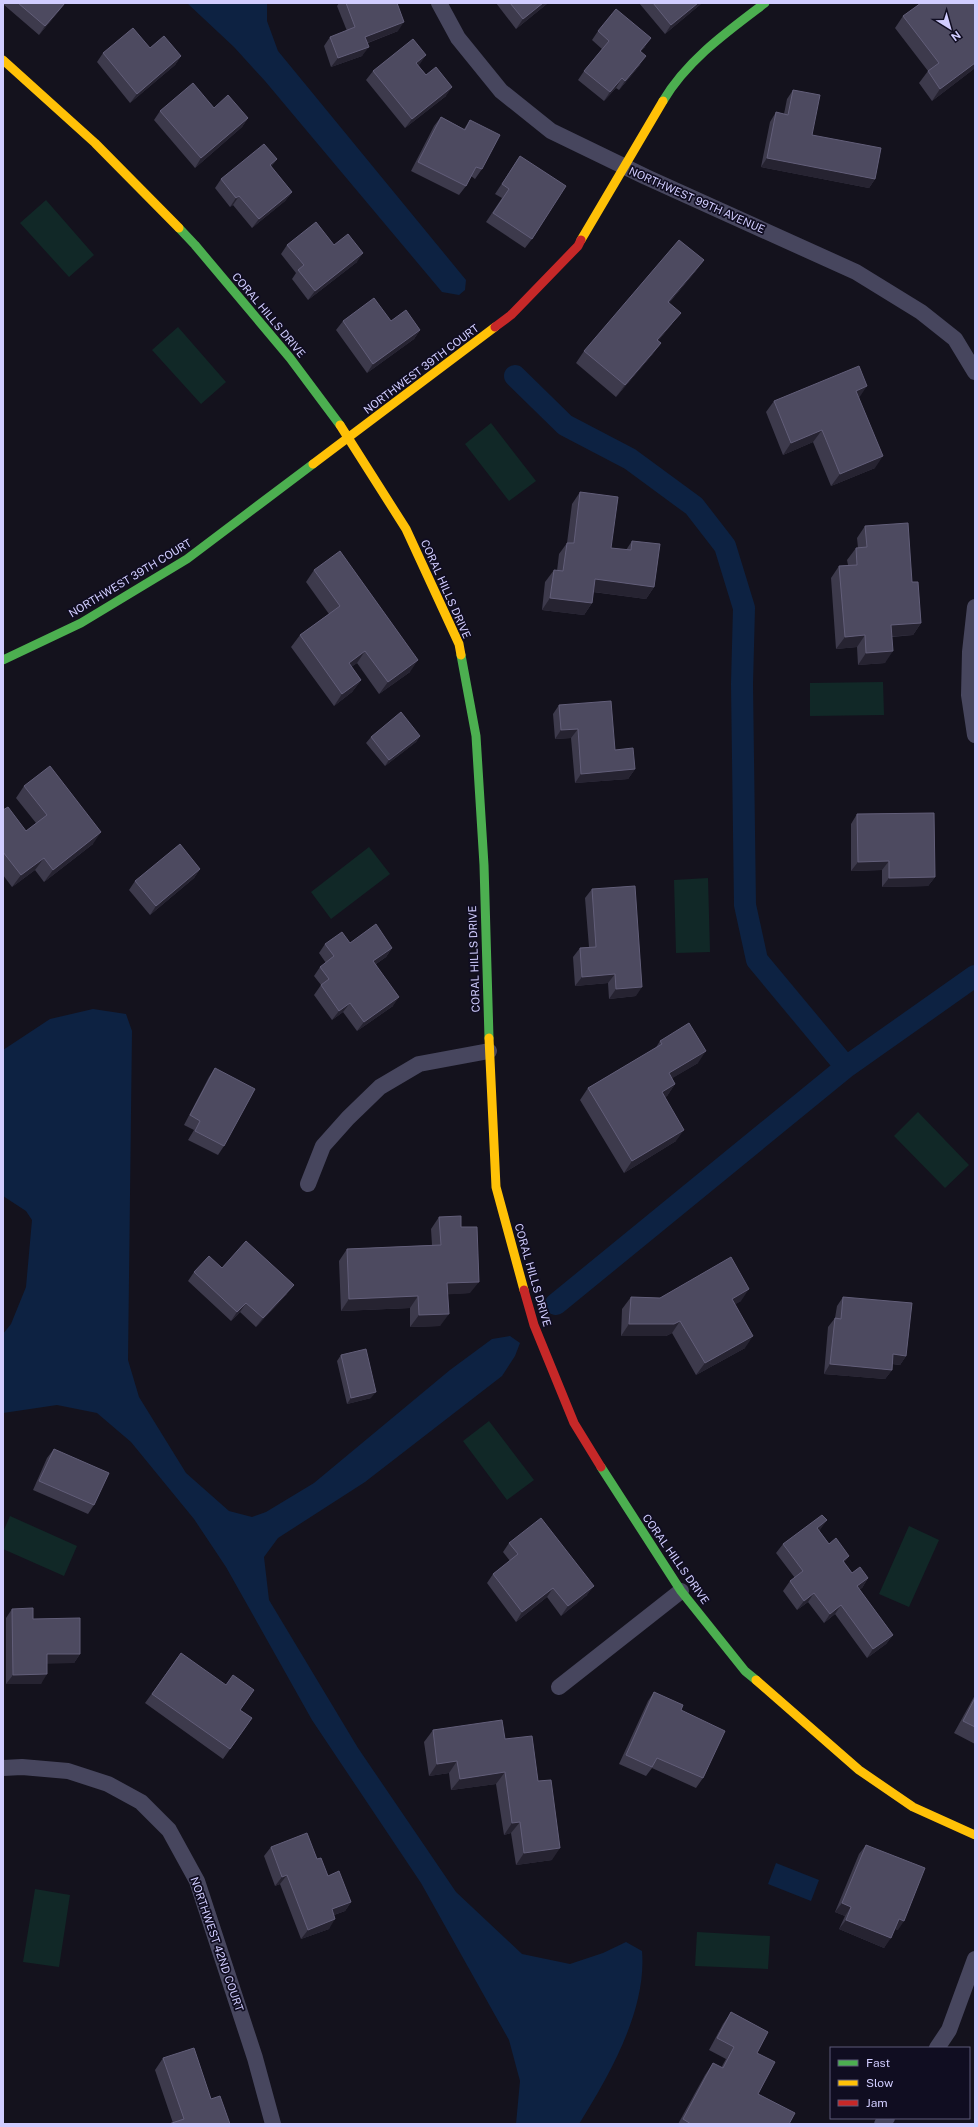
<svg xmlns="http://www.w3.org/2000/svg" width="978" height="2127" font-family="'Public Sans',sans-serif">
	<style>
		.green { fill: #112827 }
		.water { fill: #0d2242 }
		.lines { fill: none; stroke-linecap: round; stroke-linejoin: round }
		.canal { stroke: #0d2242; stroke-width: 22 }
		.street { stroke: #47465e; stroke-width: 16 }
		.fast { stroke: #4caf50; stroke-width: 9 }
		.slow { stroke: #ffc107; stroke-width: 9 }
		.jam { stroke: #c62828; stroke-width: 9 }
		.wall { fill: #3d3a4c }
		.shaded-wall { fill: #262331 }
		.building { fill: #4d4a60; stroke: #625e79 }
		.labels { text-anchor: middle; stroke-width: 3.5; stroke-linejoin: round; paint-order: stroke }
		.street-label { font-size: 11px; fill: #d1cdff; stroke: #100d21 }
	</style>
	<rect width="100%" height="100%" fill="#14121d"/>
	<!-- green -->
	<path class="green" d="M46 200 94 255 69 277 20 223Z
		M178 327 226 382 201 404 152 350Z
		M491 423 536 481 509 501 465 444Z
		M883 682 884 715 810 716V683Z
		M369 847 390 874 331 919 311 892Z
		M708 878 710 952 676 953 674 880Z
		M918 1112 969 1165 945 1188 894 1136Z
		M489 1421 534 1480 507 1500 463 1441Z
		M10 1516 77 1546 64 1576 3 1549V1532Z
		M909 1526 939 1540 909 1607 879 1594Z
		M35 1889 70 1895 59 1967 23 1962Z
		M697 1932 770 1936 768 1969 695 1966Z"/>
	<!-- water -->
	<path class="water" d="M187 3H267V21L278 51 466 280 465 290 459 295 442 292 265 81 234 47Z
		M93 1009 126 1014 132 1031 128 1360 139 1397 186 1473 229 1511 252 1517 266 1512 314 1483 450 1370 492 1339 510 1336 520 1343 515 1356 502 1376 365 1482 278 1538 264 1557 269 1600 358 1748 456 1892 522 1954 570 1964 603 1953 626 1942 642 1951C647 2010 609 2076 579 2124H516L520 2081 509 2040 421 1883 312 1720 226 1567 194 1519 131 1442 97 1413 57 1405 3 1413V1334L11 1324 26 1287 32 1220 26 1211 3 1196V1050L50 1019Z
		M776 1863 819 1880 811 1901 768 1884Z"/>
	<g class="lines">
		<!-- canal -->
		<path class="canal" d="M515 376 565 425 630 459 694 506 725 546 744 608 742 684 745 905 757 960 846 1067
			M556 1304 846 1067 975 976"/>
		<!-- street -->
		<path class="street" d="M439 3 458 38 501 91 551 131 646 177 856 272 921 312 955 339 975 372
			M975 607 970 652 969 695 975 735
			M308 1184 323 1146 348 1118 380 1087 419 1064 489 1051
			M559 1687 681 1591
			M3 1768 22 1767 68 1771 108 1784 141 1802 169 1830 197 1881 255 2058 273 2124
			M937 2048 949 2030 975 1959
			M882 2124 887 2118"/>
		<!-- fast -->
		<path class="fast" d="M663 101C687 60 728 31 765 3
			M179 228 195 245 290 358 340 425
			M461 655 476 736 484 865 489 1038
			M3 660 81 623 187 559 313 464
			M601 1467 681 1591 745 1671 756 1680"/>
		<!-- slow -->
		<path class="slow" d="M3 60 95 143 179 228
			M581 240 663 101
			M340 425 406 529 459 644 461 655
			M313 464 495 327
			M489 1038 496 1187 524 1290
			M756 1680 859 1770 913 1807 975 1835"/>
		<!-- jam -->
		<path class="jam" d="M495 327 511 315 578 246 581 240
			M524 1290 534 1325 574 1423 601 1467"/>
	</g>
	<!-- wall -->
	<path class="wall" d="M3 3H65L59 11 39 35 3 4Z
		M339 3H397L398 31 368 43 362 56 331 67 324 46 330 37 347 31 337 6Z
		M496 3H548L516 29Z
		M639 3H702L665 34Z
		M975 3V68L932 101 919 83 928 71 895 28 903 16Z
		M598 31 645 47 641 51 640 65 619 90 616 88 604 101 578 80 584 71 602 49 592 40Z
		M150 48 181 56 175 65 130 103 97 62 103 53Z
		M420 64 418 65 426 75 446 96 405 128 366 80 373 71Z
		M793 90 812 135 875 179 869 188 761 167 770 122 776 112 784 114 787 99Z
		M214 108 248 118 242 127 195 168 154 120 160 111Z
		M441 117 464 129 470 120 482 169 475 179 471 176 466 186 459 195 411 171 434 126Z
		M520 156 532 239 525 248 486 222 502 198 495 194Z
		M277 159 271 167 292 192 285 201 252 228 233 205 230 207 215 188 221 179Z
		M287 245H334L357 262 308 300 292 279 296 273 281 254Z
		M704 260 695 272 669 303 672 324 658 341 661 343 652 355 616 397 576 363 584 351Z
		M343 321H391L420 330 414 339 367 373 336 330Z
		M859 398 875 468 831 486 813 442 783 455 766 412 774 401Z
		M580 492 611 548 626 550 632 541 654 587 646 599 593 592 592 603 584 615 542 610 545 582 554 570 557 571 559 554 567 543 572 504Z
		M865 526 912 582 921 623 913 635 892 637 885 663 858 665 857 647 836 649 831 578 839 566 848 565 847 560 856 548H858L857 538Z
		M314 570 410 672 379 694 357 663 351 667 361 680 352 692 334 706 291 647 300 635 329 614 306 582Z
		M559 705 635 769 628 779 575 783 571 738 555 739 553 714Z
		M420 736 416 742 385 766 366 743 371 737Z
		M24 786 93 844 44 882 35 870 12 887 3 875V810L26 831 36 823 16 798Z
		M857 814 935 877 928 886 882 887V870L851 871V824Z
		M200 869 194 878 150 915 129 890 135 881Z
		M592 889 636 996 609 999 608 983 575 986 573 957 580 948 589 947 585 898Z
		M350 943 392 948 386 957 376 964 393 1006 357 1031 343 1012 332 1020 314 995 321 985 314 976 320 967 326 963 319 953 325 944Z
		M660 1041 698 1063 672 1078 675 1084 667 1096 665 1097 676 1141 624 1173 580 1100 588 1088 655 1049Z
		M215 1068 224 1146 218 1155 188 1140 194 1130 184 1125 209 1077Z
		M439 1217 461 1227 470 1293 448 1294 440 1326 410 1327V1308L341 1311 339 1261 347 1249 432 1245 431 1229Z
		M222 1268 287 1294 256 1327 240 1312 231 1321 188 1281 194 1272Z
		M631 1297 741 1301 735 1304 745 1348 696 1375 672 1333 666 1336H621L622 1309Z
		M843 1297 906 1356 900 1365 892 1364V1370L885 1379 824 1374 828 1327 835 1318 837 1306Z
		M341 1355 371 1398 347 1404 337 1361Z
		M54 1449 94 1505 88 1514 33 1490 47 1458Z
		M819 1530 829 1544 849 1556 844 1562 852 1573 868 1578 862 1588 859 1589 893 1635 886 1644 867 1658 835 1614 824 1623 808 1602 797 1610 783 1591 790 1581 795 1578 776 1553 783 1544 820 1530Z
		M509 1543 587 1595 561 1616 547 1597 516 1622 487 1583 493 1574 510 1561 503 1552Z
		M12 1609 33 1619 80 1654 74 1663H47L41 1684H6V1618Z
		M181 1653 240 1710 252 1718 223 1759 145 1703Z
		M654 1692 681 1710 703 1778 696 1788 652 1768 646 1776 619 1764 648 1701Z
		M975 1695V1744L954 1733Z
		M433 1730 505 1739 538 1781 552 1860 516 1865 511 1833 504 1835 496 1784 451 1790 449 1773 429 1776 424 1742Z
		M866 1845 898 1930 895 1929 884 1948 839 1929 845 1916 835 1912 859 1854Z
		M271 1847 317 1859 328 1876 351 1902 345 1911 334 1915 329 1929 301 1939 280 1884 275 1886 264 1856Z
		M731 2012 757 2053 758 2094 789 2124H678L705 2075 713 2063 721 2068 726 2059 709 2050 723 2024Z
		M163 2058 211 2099 230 2124 173 2123 155 2070Z"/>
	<!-- shaded-wall -->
	<path class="shaded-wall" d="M65 3 59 11 39 35 45 26Z
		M543 3H548L516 29 523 19Z
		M698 3H702L665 34 671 25Z
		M404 22 398 31 359 46 365 37Z
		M651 38 645 47 634 60 640 51Z
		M369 47 362 56 331 67 338 58Z
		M426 55 420 64 410 72 416 63Z
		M181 56 175 65 130 103 137 94Z
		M646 56 640 65 619 90 625 81Z
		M975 63V68L932 101 940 89Z
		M622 78 616 88 604 101 610 92Z
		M452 87 446 96 405 128 412 119Z
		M248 118 242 127 195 168 201 158Z
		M767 158 875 179 869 188 761 167Z
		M277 159 270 168V165Z
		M292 192 285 201 252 228 259 219Z
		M239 196 233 205 230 207 236 198Z
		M363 253 357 262 308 300 315 291Z
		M704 260 695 272 659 314 668 302Z
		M681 313 672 324 649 352 657 340Z
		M420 330 414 339 367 373 373 364Z
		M661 343 652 355 616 397 625 385Z
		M867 386 859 398 856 391Z
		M822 430 813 442 783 455 791 443Z
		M883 456 875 468 831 486 840 474Z
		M595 579 654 587 646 599 587 591Z
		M550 598 592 603 584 615 542 610Z
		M921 623 913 635 883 637 891 625Z
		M865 635 857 647 836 649 845 637Z
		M365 651 357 663 340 675 349 663Z
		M893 651 885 663 858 665 866 653Z
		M418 660 410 672 379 694 388 682Z
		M361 680 352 692 334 706 342 694Z
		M578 729 571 738 555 739 561 730Z
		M420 736 416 742 385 766 389 760Z
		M635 769 628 779 575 783 581 774Z
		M101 832 93 844 44 882 53 870Z
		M44 858 35 870 12 887 21 875Z
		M889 861 882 870 851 871 858 862Z
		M200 869 194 878 150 915 156 906Z
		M935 877 928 886 882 887 889 878Z
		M392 948 386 957 367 970 373 961Z
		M615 974 608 983 575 986 582 977Z
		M642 987 636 996 609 999 616 989Z
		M399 997 393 1006 357 1031 364 1022Z
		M350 1003 343 1012 332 1020 339 1011Z
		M706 1051 698 1063 661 1085 669 1073Z
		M675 1084 667 1096 653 1104 662 1092Z
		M684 1130 676 1141 624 1173 632 1161Z
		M479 1282 470 1293 439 1295 447 1283Z
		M294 1285 287 1294 256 1327 263 1318Z
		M749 1289 741 1301 724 1311 732 1299Z
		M418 1296 410 1308 341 1311 349 1299Z
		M246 1303 240 1312 231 1321 237 1312Z
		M449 1314 440 1326 410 1327 419 1315Z
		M680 1321 672 1333 666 1336H621L629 1324Z
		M753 1336 745 1348 696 1375 705 1363Z
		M893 1354 906 1356 900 1365 887 1363Z
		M830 1364 892 1370 885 1379 824 1374Z
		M376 1392 371 1398 347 1404 351 1398Z
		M827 1520 820 1530 811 1537 817 1528Z
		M849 1556 842 1565 843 1561Z
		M868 1578 862 1588 851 1596 857 1586Z
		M594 1586 587 1595 561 1616 568 1606Z
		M553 1588 547 1597 516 1622 522 1612Z
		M814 1593 808 1602 797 1610 804 1601Z
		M841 1605 835 1614 824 1623 830 1614Z
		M893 1635 886 1644 867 1658 873 1649Z
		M47 1654H80L74 1663 41 1664Z
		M47 1674 41 1684H6L13 1675Z
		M457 1761 449 1773 429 1776 437 1764Z
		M505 1772 496 1784 451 1790 460 1779Z
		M520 1822 511 1833 504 1835 512 1823Z
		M560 1848 552 1860 516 1865 524 1853Z
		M287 1875 280 1884 275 1886 282 1877Z
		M351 1902 345 1911 325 1918 332 1909Z
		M842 1903 851 1907 845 1916 835 1912Z
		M335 1919 329 1929 301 1939 308 1930Z
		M899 1919 904 1921 898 1930 892 1928Z
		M846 1920 891 1938 884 1948 839 1929Z"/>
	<!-- building -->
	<path class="building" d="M18 3H65L45 26Z
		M346 3H397L404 22 365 37 369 47 338 58 330 37 355 27Z
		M510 3H543L523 19Z
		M653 3H698L671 25Z
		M921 3H975V63L940 89 928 71 939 63 903 16Z
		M616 9 651 38 640 51 646 56 625 81 622 78 610 92 584 71 609 41 598 31Z
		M133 28 150 48 164 36 181 56 137 94 103 53Z
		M413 39 426 55 416 63 426 75 436 67 452 87 412 119 373 71Z
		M193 83 214 108 228 95 248 118 201 158 160 111Z
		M793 90 820 95 812 135 881 148 875 179 767 158 776 112 788 115Z
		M441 117 465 130 470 120 500 135 482 169 476 167 466 186 418 162Z
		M264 144 277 159 270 165 292 192 259 219 239 196 236 198 221 179Z
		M520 156 566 186 532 239 493 213 509 189 502 184Z
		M316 222 334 245 348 234 363 253 315 291 298 270 304 265 287 245Z
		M679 240 704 260 668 302 681 313 657 340 661 343 625 385 584 351Z
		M374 298 391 321 406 310 420 330 373 364 343 321Z
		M859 366 867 386 856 391 883 456 840 474 822 430 791 443 774 401Z
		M580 492 618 497 611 548 631 550 632 541 660 544 654 587 595 579 592 603 550 598 554 570 563 571 567 543H574Z
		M908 523 912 582H918L921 623 891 625 893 651 866 653 865 635 845 637 839 566 857 565 856 548 867 547 865 526Z
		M340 551 418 660 388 682 365 651 349 663 361 680 342 694 300 635 340 606 314 570Z
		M611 701 615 750 633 748 635 769 581 774 578 729 561 730 559 705Z
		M401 712 420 736 389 760 371 737Z
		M50 766 101 832 53 870 44 858 21 875 3 852V810L8 807 26 831 47 815 24 786Z
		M934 813 935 877 889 878V861L858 862 857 814Z
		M180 844 200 869 156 906 135 881Z
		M635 886 642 987 616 989 615 974 582 977 580 948 596 947 592 889Z
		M376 924 392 948 373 961 399 997 364 1022 350 1003 339 1011 321 985 329 979 320 967 334 956 325 944 342 932 350 943Z
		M689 1023 706 1051 669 1073 675 1084 662 1092 684 1130 632 1161 588 1088 662 1044 660 1041Z
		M215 1068 255 1089 224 1146 195 1131 200 1121 190 1115Z
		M461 1216V1227H477L479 1282 447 1283 449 1314 419 1315 418 1296 349 1299 347 1249 441 1245 439 1217Z
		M246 1241 294 1285 263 1318 246 1303 237 1312 194 1272 209 1256 222 1268Z
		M731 1257 749 1289 732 1299 753 1336 705 1363 680 1321 674 1324H629L631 1297 660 1298Z
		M843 1297 912 1303 906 1356 893 1354 892 1370 830 1364 835 1318 841 1319Z
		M366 1349 376 1392 351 1398 341 1355Z
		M54 1449 109 1473 94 1505 39 1481Z
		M822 1515 827 1520 817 1528 829 1544 836 1538 849 1556 843 1561 852 1573 860 1567 868 1578 857 1586 893 1635 873 1649 841 1605 830 1614 814 1593 804 1601 790 1581 803 1571 783 1544Z
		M541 1518 594 1586 568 1606 553 1588 522 1612 493 1574 518 1554 509 1543Z
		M33 1608V1619L80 1618V1654H47V1674L13 1675 12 1609Z
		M181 1653 226 1685 233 1675 254 1690 240 1710 252 1718 230 1749 152 1694Z
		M654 1692 683 1705 681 1710 725 1731 703 1778 657 1758 652 1767 626 1755Z
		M975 1698V1727L963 1721Z
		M502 1720 505 1739 532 1736 538 1781 551 1780 560 1848 524 1853 520 1822 512 1823 505 1772 460 1779 457 1761 437 1764 433 1730Z
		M307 1833 317 1859 321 1858 328 1876 339 1871 351 1902 332 1909 335 1919 308 1930 287 1875 282 1877 271 1847Z
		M866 1845 925 1868 904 1921 899 1919 891 1938 846 1920 851 1907 842 1903Z
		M731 2012 768 2032 757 2053 775 2062 758 2094 795 2113 789 2124H691L683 2119 713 2063 723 2068 734 2047 717 2038Z
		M194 2048 211 2099 220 2096 230 2124H169L184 2119 163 2058Z"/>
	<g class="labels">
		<!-- street labels -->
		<g class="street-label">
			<text transform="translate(697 200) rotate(24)" y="4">NORTHWEST 99TH AVENUE</text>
			<text transform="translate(269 315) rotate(50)" y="4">CORAL HILLS DRIVE</text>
			<text transform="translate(421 369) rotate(-37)" y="4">NORTHWEST 39TH COURT</text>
			<text transform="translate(130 578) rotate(-31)" y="4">NORTHWEST 39TH COURT</text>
			<text transform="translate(446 589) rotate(66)" y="4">CORAL HILLS DRIVE</text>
			<text transform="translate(474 959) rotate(-92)" y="4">CORAL HILLS DRIVE</text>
			<text transform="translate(533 1275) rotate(74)" y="4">CORAL HILLS DRIVE</text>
			<text transform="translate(676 1559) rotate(55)" y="4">CORAL HILLS DRIVE</text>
			<text transform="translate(217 1944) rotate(71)" y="4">NORTHWEST 42ND COURT</text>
		</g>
	</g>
	<!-- border -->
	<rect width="978" height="2127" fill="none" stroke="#d1cdff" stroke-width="8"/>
	<!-- legend -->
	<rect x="830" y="2047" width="140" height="72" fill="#100d21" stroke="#5d5a7a"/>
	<rect x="838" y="2060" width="20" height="6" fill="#4caf50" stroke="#5d5a7a"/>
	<text x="866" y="2067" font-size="12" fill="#d1cdff">Fast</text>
	<rect x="838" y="2080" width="20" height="6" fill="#ffc107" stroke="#5d5a7a"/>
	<text x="866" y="2087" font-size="12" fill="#d1cdff">Slow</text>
	<rect x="838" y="2100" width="20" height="6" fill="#c62828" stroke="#5d5a7a"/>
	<text x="866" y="2107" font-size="12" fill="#d1cdff">Jam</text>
	<!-- north arrow -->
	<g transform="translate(950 28) rotate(143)" stroke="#100d21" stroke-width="3" paint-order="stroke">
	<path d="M0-3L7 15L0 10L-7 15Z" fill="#d1cdff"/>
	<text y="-6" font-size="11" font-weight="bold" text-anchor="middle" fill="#d1cdff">N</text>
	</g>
</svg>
